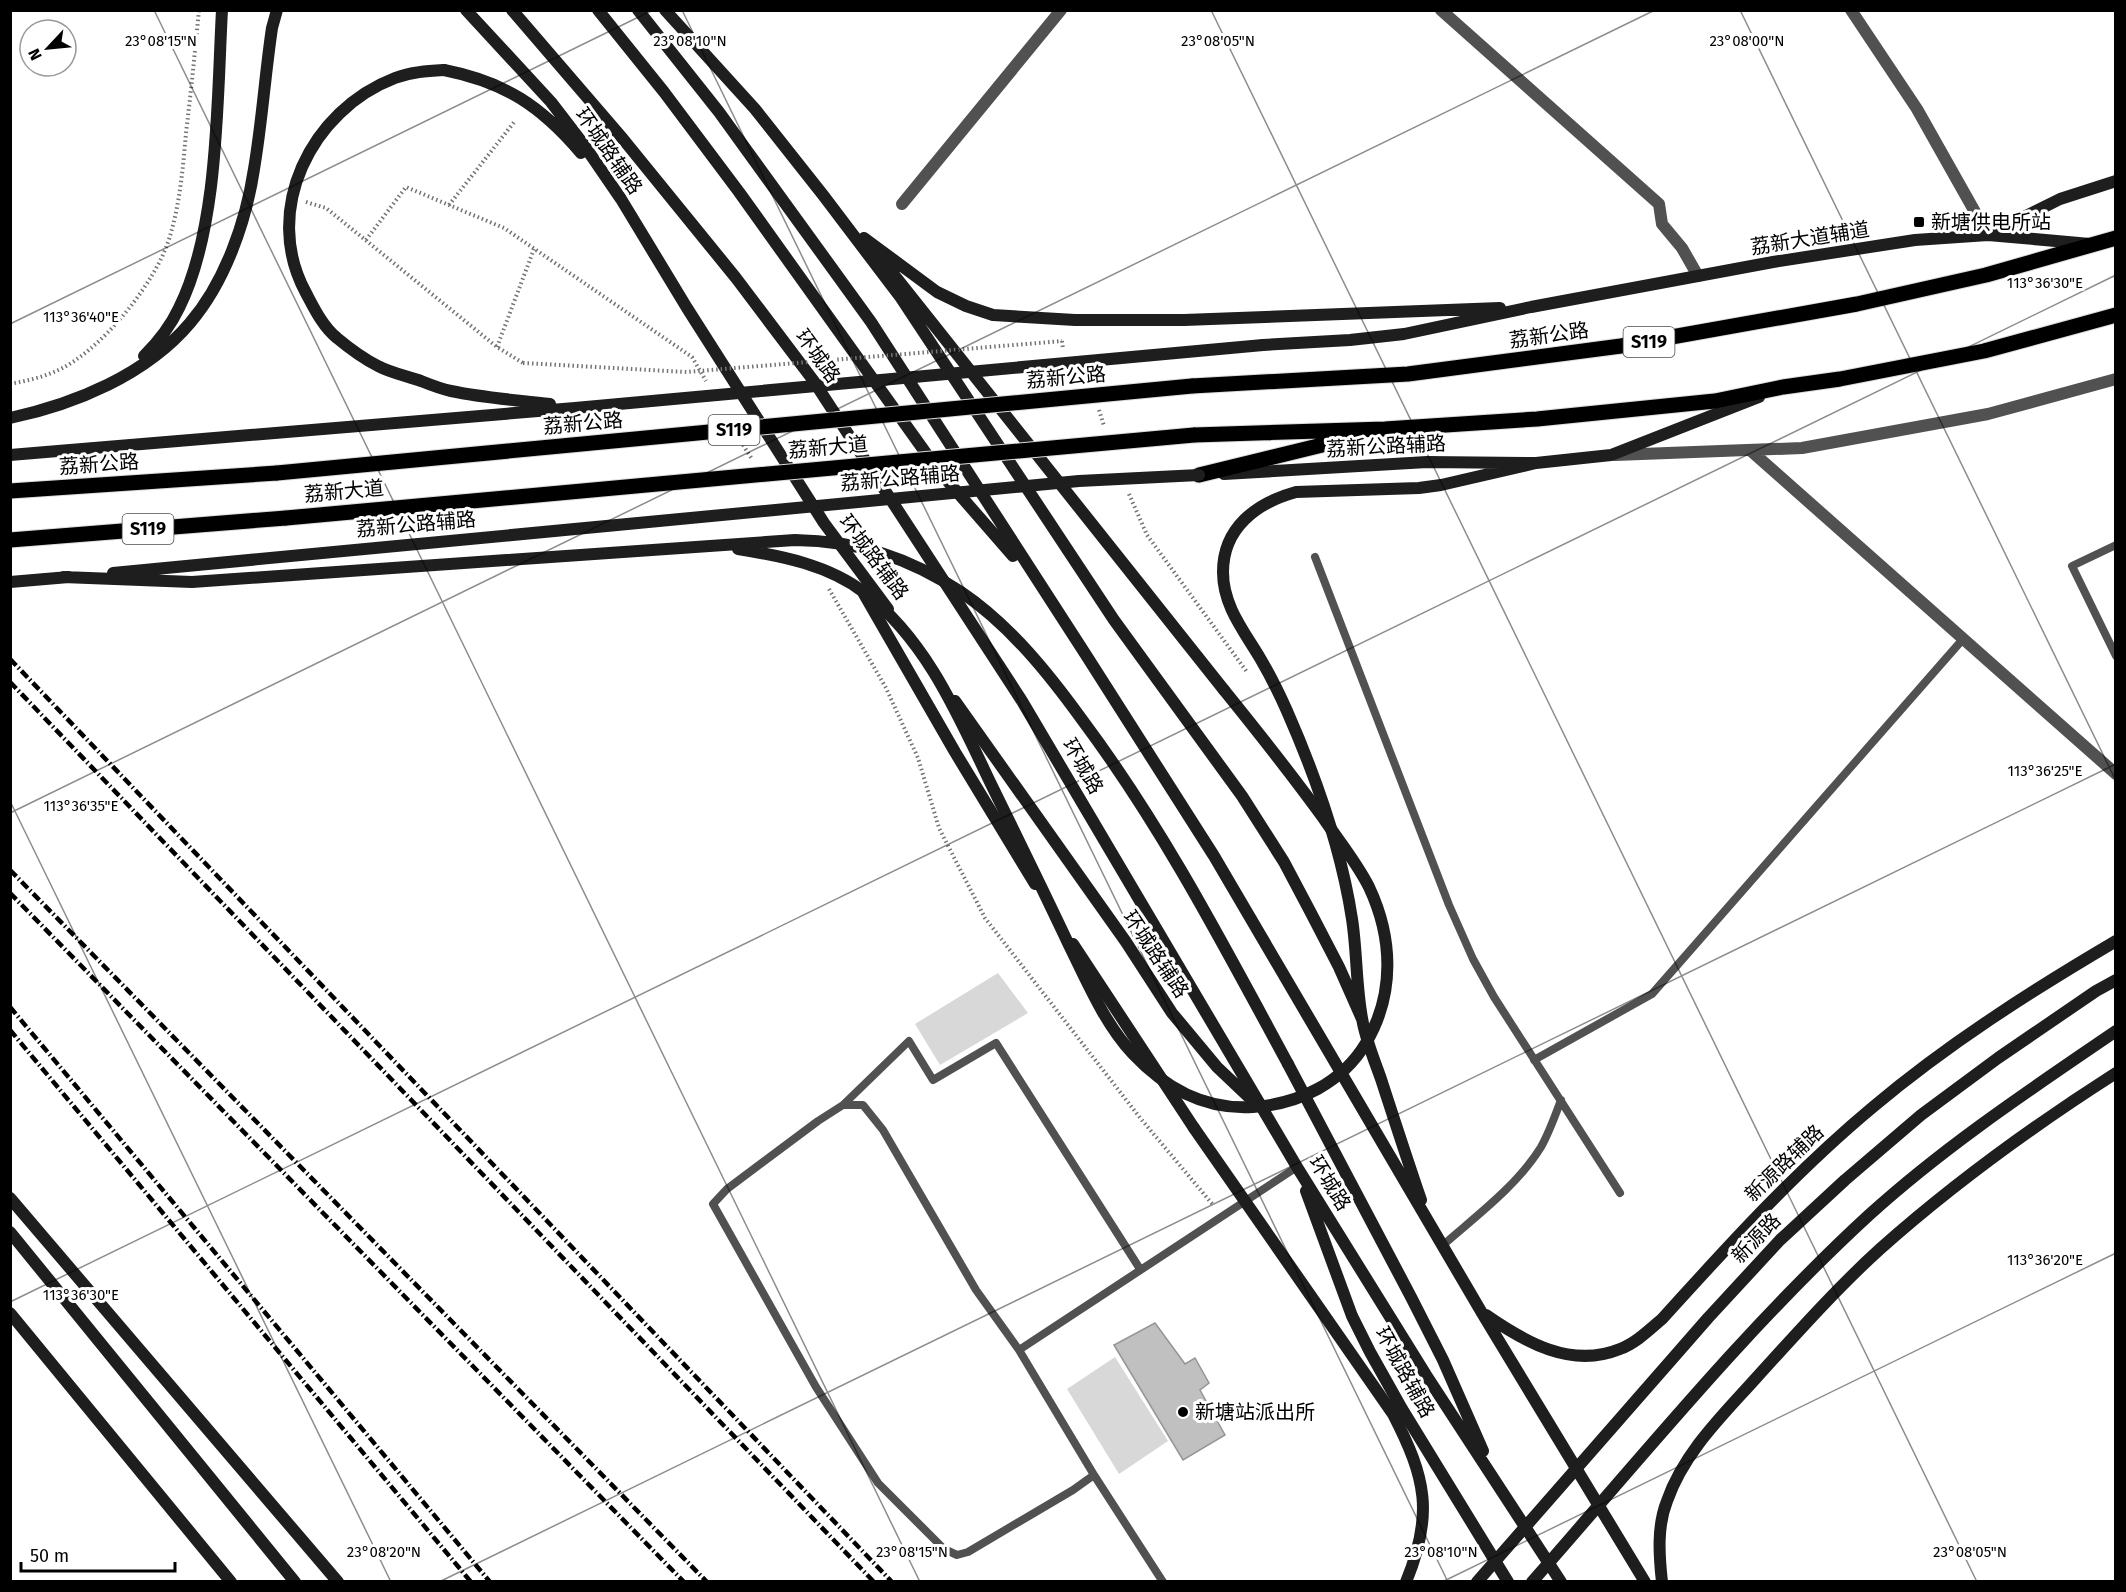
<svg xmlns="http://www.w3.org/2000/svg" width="2126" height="1592" font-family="'Fira Sans','Noto Sans SC',sans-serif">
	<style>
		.green { fill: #d8d8d8 }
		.building { fill: #c0c0c0; stroke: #959595; stroke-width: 1.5 }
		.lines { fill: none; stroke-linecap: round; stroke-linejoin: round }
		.primary-casing { stroke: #dbdbdb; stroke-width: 17 }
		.path { stroke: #737373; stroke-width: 4; stroke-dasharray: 1.5 3; stroke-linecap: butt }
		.lane { stroke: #515151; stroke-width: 8 }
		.street { stroke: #515151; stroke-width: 12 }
		.secondary { stroke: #1e1e1e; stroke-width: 12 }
		.primary { stroke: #000; stroke-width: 15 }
		.rail { stroke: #000; stroke-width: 4.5; stroke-dasharray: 9 3 1.5 3; stroke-linecap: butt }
		.primary-bridge-casing { stroke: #dbdbdb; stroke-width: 17; stroke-linecap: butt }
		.path-bridge { stroke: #737373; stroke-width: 4; stroke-dasharray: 1.5 3; stroke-linecap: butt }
		.secondary-bridge { stroke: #1e1e1e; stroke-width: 12 }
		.primary-bridge { stroke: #000; stroke-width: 15 }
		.ticks { fill: none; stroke: #000; stroke-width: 1.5; stroke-opacity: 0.45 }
		.poi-dot { fill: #000; stroke: #fff; stroke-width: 2 }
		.labels { text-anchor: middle; stroke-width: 6; stroke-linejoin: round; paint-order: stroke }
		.shield { fill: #fff; stroke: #4c4c4c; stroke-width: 1.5 }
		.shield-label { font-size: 18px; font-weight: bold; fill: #000 }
		.street-label { font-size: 20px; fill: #000; stroke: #fff }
		.poi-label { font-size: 20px; fill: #000; stroke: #fff; text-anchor: start }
		.ticks-label { font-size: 15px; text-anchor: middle; fill: #000; stroke: #fff; stroke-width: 6; stroke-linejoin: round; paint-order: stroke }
	</style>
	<rect width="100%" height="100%" fill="#fff"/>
	<!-- green -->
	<path class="green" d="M998 973 1028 1013 940 1065 915 1024Z
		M1115 1357 1168 1441 1119 1474 1067 1389Z"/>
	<!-- building -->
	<path class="building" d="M1155 1323 1185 1364 1195 1358 1209 1383 1200 1390 1225 1435 1183 1460 1114 1345Z"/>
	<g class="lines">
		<!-- primary casing -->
		<g class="primary-casing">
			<path id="primary" d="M1192 386 1408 374 1621 346 1857 304 1986 275 2116 238
				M1194 435 1385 429 1537 419 1715 401 1783 387 1840 379 1984 351 2116 315
				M1199 475 1359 436
				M10 491 277 473
				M10 540 286 518"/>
		</g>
		<!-- path -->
		<path class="path" d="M306 202 326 208 497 347 523 363
			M449 205 515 121
			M366 240 406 187 504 228 692 357 706 381
			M1062 341 1063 349
			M497 347 534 249
			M10 384C25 381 40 378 54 372 99 354 157 282 170 236 180 203 183 167 186 133 191 92 195 51 199 10
			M1099 410 1104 426
			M743 445 752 459
			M1129 494 1147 535 1247 672
			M829 589 886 688 918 758 939 828 985 918 1141 1119 1214 1206"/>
		<!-- lane -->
		<path class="lane" d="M2116 545 2072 566 2116 656
			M1315 557 1449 905 1473 959 1494 997 1620 1193
			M1534 1060 1652 994 1963 639
			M843 1105H863L883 1130 976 1290 1019 1350 1094 1475 1073 1490 968 1552 957 1555 944 1549 878 1483 816 1387 713 1204 727 1189 818 1121Z
			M843 1105 909 1041 933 1080 996 1043 1140 1269
			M1442 1246C1476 1216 1517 1186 1541 1147 1549 1133 1555 1116 1561 1100
			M1019 1350 1297 1167
			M1094 1475 1163 1582"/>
		<!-- street -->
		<path class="street" d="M1441 10 1659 204 1662 224 1682 248 1698 276
			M1851 10 1917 109 1988 235
			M902 204 1061 10
			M1750 450 2116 774
			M1615 455 1802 448 1988 414 2116 379"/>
		<!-- secondary -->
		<path class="secondary" d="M466 10 551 102 584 145 621 199 687 308 824 523 888 609
			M512 10 623 139 736 278 813 380 1022 701 1297 1167 1426 1375 1561 1582
			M598 10 664 92 739 192 938 470 1013 556
			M638 10 719 112 871 322 1086 655 1214 856 1482 1313 1645 1582
			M665 10 755 109 823 195 901 298 1114 620 1242 796 1284 862 1311 913 1339 967 1362 1019
			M444 70C505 82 541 106 581 153
			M1990 234 2060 199 2116 181
			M864 238 937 292 966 306 993 315 1075 320H1184L1500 308
			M879 256 1224 690
			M1263 345 1350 340 1404 334 1531 307 1773 262 1915 240 1988 235 2090 244
			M1224 474 1427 462 1536 463 1611 455 1759 397
			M864 594 955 752 1035 884
			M955 701 1126 942 1172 1013 1217 1067 1256 1104
			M1073 944 1194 1128
			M1288 1064 1411 1297 1443 1360 1483 1451
			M1306 1191 1352 1316 1370 1352 1402 1409 1508 1582
			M10 1198 338 1582
			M1421 1200C1407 1159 1394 1119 1381 1079 1374 1059 1365 1038 1362 1018 1356 986 1357 951 1352 919 1341 847 1316 777 1287 711 1279 693 1270 675 1260 658 1244 631 1223 606 1223 572 1223 528 1256 503 1296 492L1419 488 1441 485 1536 463
			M10 1232 295 1582
			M10 1313 231 1582
			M1486 1315C1525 1342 1571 1369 1620 1349 1636 1343 1649 1330 1662 1319 1729 1245 1796 1171 1873 1107 1948 1044 2031 991 2116 941
			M1662 1582C1659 1555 1657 1526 1667 1501 1684 1452 1723 1415 1757 1377 1797 1333 1836 1289 1880 1249 1953 1184 2033 1126 2116 1073"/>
		<!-- primary -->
		<use href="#primary" class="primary"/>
		<!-- rail -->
		<path class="rail" d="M10 659 892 1582
			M10 682 874 1582
			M10 870 707 1582
			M10 893 684 1582
			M10 1007 490 1582
			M10 1030 471 1582"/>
		<!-- primary-bridge casing -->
		<g class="primary-bridge-casing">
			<path id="primary-bridge" d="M277 473 1192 386
				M286 518 1194 435"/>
		</g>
		<!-- path-bridge -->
		<path class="path-bridge" d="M523 363 687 372 1062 341"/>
		<!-- secondary-bridge -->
		<path class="secondary-bridge" d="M444 70C427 71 411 72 395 78 311 110 261 211 306 293 314 308 323 327 337 338 349 348 364 359 378 366 391 373 407 376 421 381 431 385 441 389 451 391 484 398 517 400 550 404
			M144 356C158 342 171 325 179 308 219 228 217 99 222 10
			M10 418C75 404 146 375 190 323 225 282 246 222 254 169 262 122 265 75 272 28L277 10
			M10 455 575 408 1263 345
			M738 549C782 556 829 565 865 593 927 641 958 715 991 784 1017 837 1043 890 1068 943 1087 981 1104 1023 1133 1054 1165 1088 1205 1110 1253 1107 1299 1104 1342 1083 1366 1043 1395 994 1393 938 1369 887 1357 863 1339 841 1324 819 1292 775 1258 732 1224 690
			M113 573 1079 481 1199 475
			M63 577 192 582 795 540C858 541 908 557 961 592 1010 625 1049 674 1083 721 1163 828 1224 946 1288 1064
			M10 582 69 577
			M1194 1128 1393 1414C1426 1478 1434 1514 1406 1582
			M1477 1582 1708 1318 1780 1240 1845 1180 1921 1115 1998 1058 2096 991 2116 980
			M1532 1582C1642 1457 1747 1327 1869 1215 1945 1146 2031 1089 2116 1031"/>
		<!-- primary-bridge -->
		<use href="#primary-bridge" class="primary-bridge"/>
	</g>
	<!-- ticks -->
	<path class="ticks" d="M154 10 920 1582M682 10 1448 1582M1211 10 1977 1582M1740 10 2116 781M10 324 653 10M10 801 391 1582M10 813 1655 10M10 1302 2116 275M439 1582 2116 764M1442 1582 2116 1253"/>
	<!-- markers -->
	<g class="poi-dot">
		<rect x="1913" y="216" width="12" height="12" rx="3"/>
		<circle cx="1183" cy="1412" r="6"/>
	</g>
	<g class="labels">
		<!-- shield labels -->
		<g class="shield">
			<rect x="1623.5" y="327" width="51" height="30" rx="4.5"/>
			<rect x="708.5" y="415" width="51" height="30" rx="4.5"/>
			<rect x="122.5" y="514" width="51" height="30" rx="4.5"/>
		</g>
		<g class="shield-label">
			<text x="1649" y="348">S119</text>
			<text x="734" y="436">S119</text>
			<text x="148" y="535">S119</text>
		</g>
		<!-- street labels -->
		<g class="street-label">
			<text transform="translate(609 151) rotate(55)" y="7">环城路辅路</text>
			<text transform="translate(1810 238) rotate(-9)" y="7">荔新大道辅道</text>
			<text transform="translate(1549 335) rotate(-8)" y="7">荔新公路</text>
			<text transform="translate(818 356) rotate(54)" y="7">环城路</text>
			<text transform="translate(1066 377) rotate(-5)" y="7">荔新公路</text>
			<text transform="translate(583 423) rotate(-5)" y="7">荔新公路</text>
			<text transform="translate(1386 446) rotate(-3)" y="7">荔新公路辅路</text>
			<text transform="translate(828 447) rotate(-5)" y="7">荔新大道</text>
			<text transform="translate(99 464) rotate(-4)" y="7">荔新公路</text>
			<text transform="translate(900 478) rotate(-5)" y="7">荔新公路辅路</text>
			<text transform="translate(344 491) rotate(-5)" y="7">荔新大道</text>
			<text transform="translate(416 524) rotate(-5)" y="7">荔新公路辅路</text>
			<text transform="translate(874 557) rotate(53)" y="7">环城路辅路</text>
			<text transform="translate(1083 766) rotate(60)" y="7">环城路</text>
			<text transform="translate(1156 954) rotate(56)" y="7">环城路辅路</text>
			<text transform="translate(1784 1163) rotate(-44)" y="7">新源路辅路</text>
			<text transform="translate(1330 1183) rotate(58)" y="7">环城路</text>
			<text transform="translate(1756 1238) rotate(-46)" y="7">新源路</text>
			<text transform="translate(1405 1372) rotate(61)" y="7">环城路辅路</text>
		</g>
		<!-- poi labels -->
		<g class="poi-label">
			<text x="1931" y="229">新塘供电所站</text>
			<text x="1195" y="1419">新塘站派出所</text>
		</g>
	</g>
	<g class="ticks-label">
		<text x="161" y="46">23°08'15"N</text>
		<text x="690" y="46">23°08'10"N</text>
		<text x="1218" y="46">23°08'05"N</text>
		<text x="1747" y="46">23°08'00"N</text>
		<text x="2045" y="288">113°36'30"E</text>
		<text x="81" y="322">113°36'40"E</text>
		<text x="2045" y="776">113°36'25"E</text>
		<text x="81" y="811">113°36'35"E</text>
		<text x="2045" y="1265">113°36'20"E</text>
		<text x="81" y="1300">113°36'30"E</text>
		<text x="384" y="1557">23°08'20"N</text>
		<text x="912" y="1557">23°08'15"N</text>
		<text x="1441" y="1557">23°08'10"N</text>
		<text x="1970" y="1557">23°08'05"N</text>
	</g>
	<!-- border -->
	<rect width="2126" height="1592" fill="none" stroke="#000000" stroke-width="24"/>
	<!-- north arrow -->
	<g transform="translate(48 48) rotate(244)"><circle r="28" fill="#ffffff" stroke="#999999" stroke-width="1.5"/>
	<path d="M0-4.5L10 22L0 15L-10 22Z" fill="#000000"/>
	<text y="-9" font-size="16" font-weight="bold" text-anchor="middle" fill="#000000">N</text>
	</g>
	<!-- scale -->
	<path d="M21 1562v9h154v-9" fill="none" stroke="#000000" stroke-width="3"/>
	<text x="30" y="1562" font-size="18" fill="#000000" stroke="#ffffff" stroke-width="4.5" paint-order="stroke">50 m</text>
</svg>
